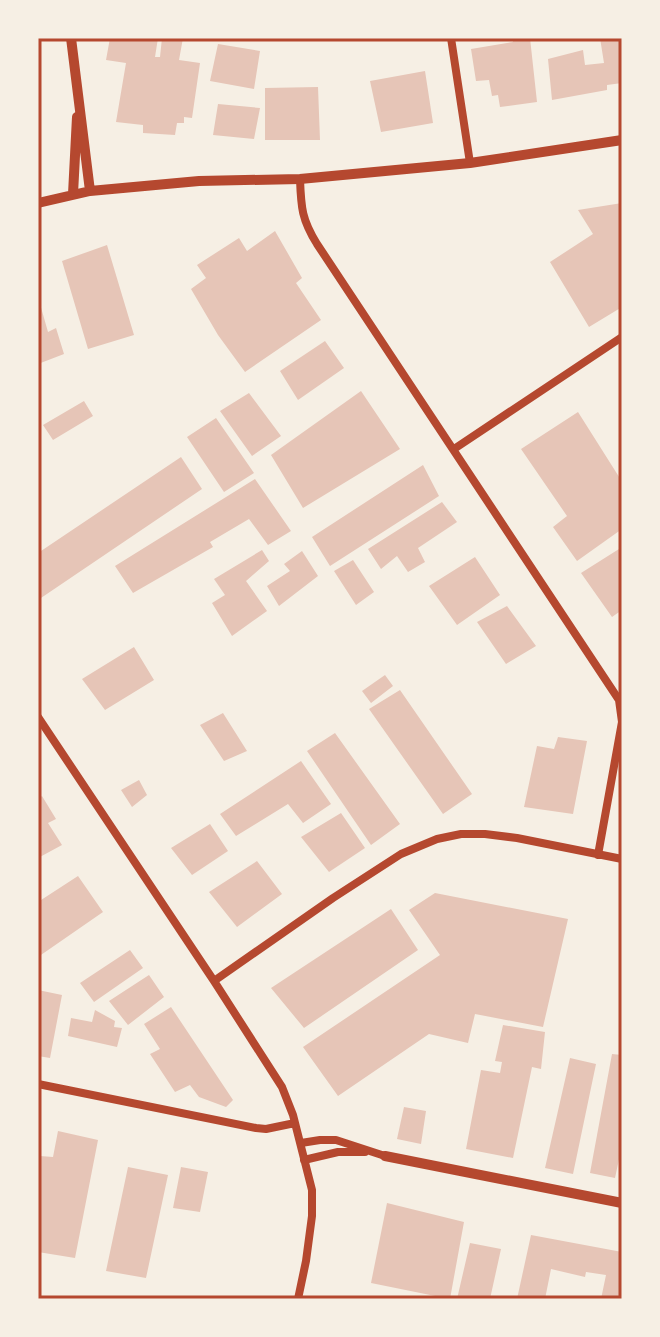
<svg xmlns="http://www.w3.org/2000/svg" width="660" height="1337" font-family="Helvetica,sans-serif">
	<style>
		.building { fill: #e6c5b7 }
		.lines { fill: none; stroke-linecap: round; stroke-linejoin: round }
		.minor { stroke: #b5482f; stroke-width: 8 }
		.tertiary { stroke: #b5482f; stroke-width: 10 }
		.neatline { fill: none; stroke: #b5482f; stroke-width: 3 }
	</style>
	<rect width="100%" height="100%" fill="#f6efe4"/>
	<!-- building -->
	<path class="building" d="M110 38H158L155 57H160L162 38H183L179 60 200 63 192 118 184 117V123H177L175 135 143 133V125L116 122 126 63 106 60Z
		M512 38H530L537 102 500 107 498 95 492 96 489 80 476 81 471 49 513 42Z
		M600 38H622V83L607 85V90L552 100 548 59 583 50 585 65 604 63Z
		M218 44 260 51 254 89 210 81Z
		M425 71 433 123 381 132 370 81Z
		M318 87 320 140H265V88Z
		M218 104 260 108 254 139 213 135Z
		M622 203V279L621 280 622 307 589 327 550 262 593 234 578 210Z
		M275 231 302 278 296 283 321 320 245 372 218 335 191 289 206 278 197 265 239 238 247 251Z
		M107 245 134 335 88 349 62 261Z
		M38 297 48 332 56 328 64 354 38 364Z
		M325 341 344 368 298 400 280 371Z
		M361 391 400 449 303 508 271 455Z
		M249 393 281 436 252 456 220 411Z
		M84 401 93 416 53 440 43 425Z
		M578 412 621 480 622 479V529L577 561 553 527 567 516 521 449Z
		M216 418 254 473 224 492 187 437Z
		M181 457 202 489 38 600V553Z
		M423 465 439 496 330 566 312 537Z
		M255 479 291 531 268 545 249 519 210 542 213 547 133 593 115 566Z
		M442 502 457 522 418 548 425 562 408 572 397 556 381 569 368 549Z
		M619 549 622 553V610L612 617 581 573Z
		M262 550 269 561 246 581 267 611 232 636 212 603 225 595 214 579Z
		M302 551 318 576 279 606 267 586 290 571 284 564Z
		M475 557 500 595 457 625 429 586Z
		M353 560 374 592 356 605 334 571Z
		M507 606 536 646 506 664 477 622Z
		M134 647 154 680 105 710 82 679Z
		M385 675 393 686 371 703 362 691Z
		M400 690 472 794 443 814 369 709Z
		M223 713 247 751 224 761 200 725Z
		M335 733 400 824 371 845 307 751Z
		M558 737 587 741 573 814 524 807 537 746 554 749Z
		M301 761 331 804 303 823 288 804 236 836 220 814Z
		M139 780 147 795 132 807 121 790Z
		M42 796 56 819 48 823 62 845 38 858V799Z
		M341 813 365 848 329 872 301 837Z
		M210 824 228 851 192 875 171 848Z
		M257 861 282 894 237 927 209 892Z
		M78 876 103 912 38 957V902Z
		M435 893 568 919 543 1027 475 1014 468 1043 429 1034 338 1096 303 1047 440 955 409 910Z
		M391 909 418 950 304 1028 271 988Z
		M130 950 143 968 94 1002 80 983Z
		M149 975 164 997 128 1025 109 1001Z
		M38 990 62 995 50 1058 38 1056Z
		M171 1007 233 1100 226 1107 199 1097 190 1085 175 1092 150 1054 160 1049 144 1024Z
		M95 1010 115 1021 114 1027 122 1028 117 1047 68 1036 71 1018 92 1022Z
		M503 1025 545 1032 541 1069 532 1067 513 1158 466 1149 481 1070 500 1073 502 1062 495 1061Z
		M612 1054 622 1055V1145L615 1178 590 1173Z
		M570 1058 596 1064 573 1174 545 1168Z
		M404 1107 426 1111 421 1144 397 1139Z
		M58 1131 98 1140 75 1258 38 1252V1231L41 1219H38V1162L40 1156 53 1157Z
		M128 1167 168 1175 146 1278 106 1271Z
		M181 1167 208 1172 200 1212 173 1208Z
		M387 1203 464 1222 450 1299 371 1283Z
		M531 1235 622 1252V1299H601L606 1275 586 1272 585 1277 551 1269 545 1299H517Z
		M470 1243 501 1249 490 1299H457Z"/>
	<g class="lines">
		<!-- minor -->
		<path class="minor" d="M451 38 470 163
			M300 179C301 208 302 220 317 244L619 700 622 722 598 855
			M454 449 622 337
			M38 717 214 981 282 1087 293 1115 312 1190V1216L306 1261 298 1299
			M214 981 333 898 401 854 437 839 461 834H485L517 838 622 859
			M38 1084 256 1128 266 1129 295 1123
			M301 1143 320 1140H336L385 1156
			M304 1160 338 1152H365"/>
		<!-- tertiary -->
		<path class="tertiary" d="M71 38 90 191
			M73 194 77 117
			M38 203 90 191 199 181 300 179 470 163 622 140
			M385 1156 622 1203"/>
	</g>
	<!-- border -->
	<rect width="660" height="1337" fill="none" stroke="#f6efe4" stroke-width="80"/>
	<rect x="40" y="40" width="580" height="1257" class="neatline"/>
</svg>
